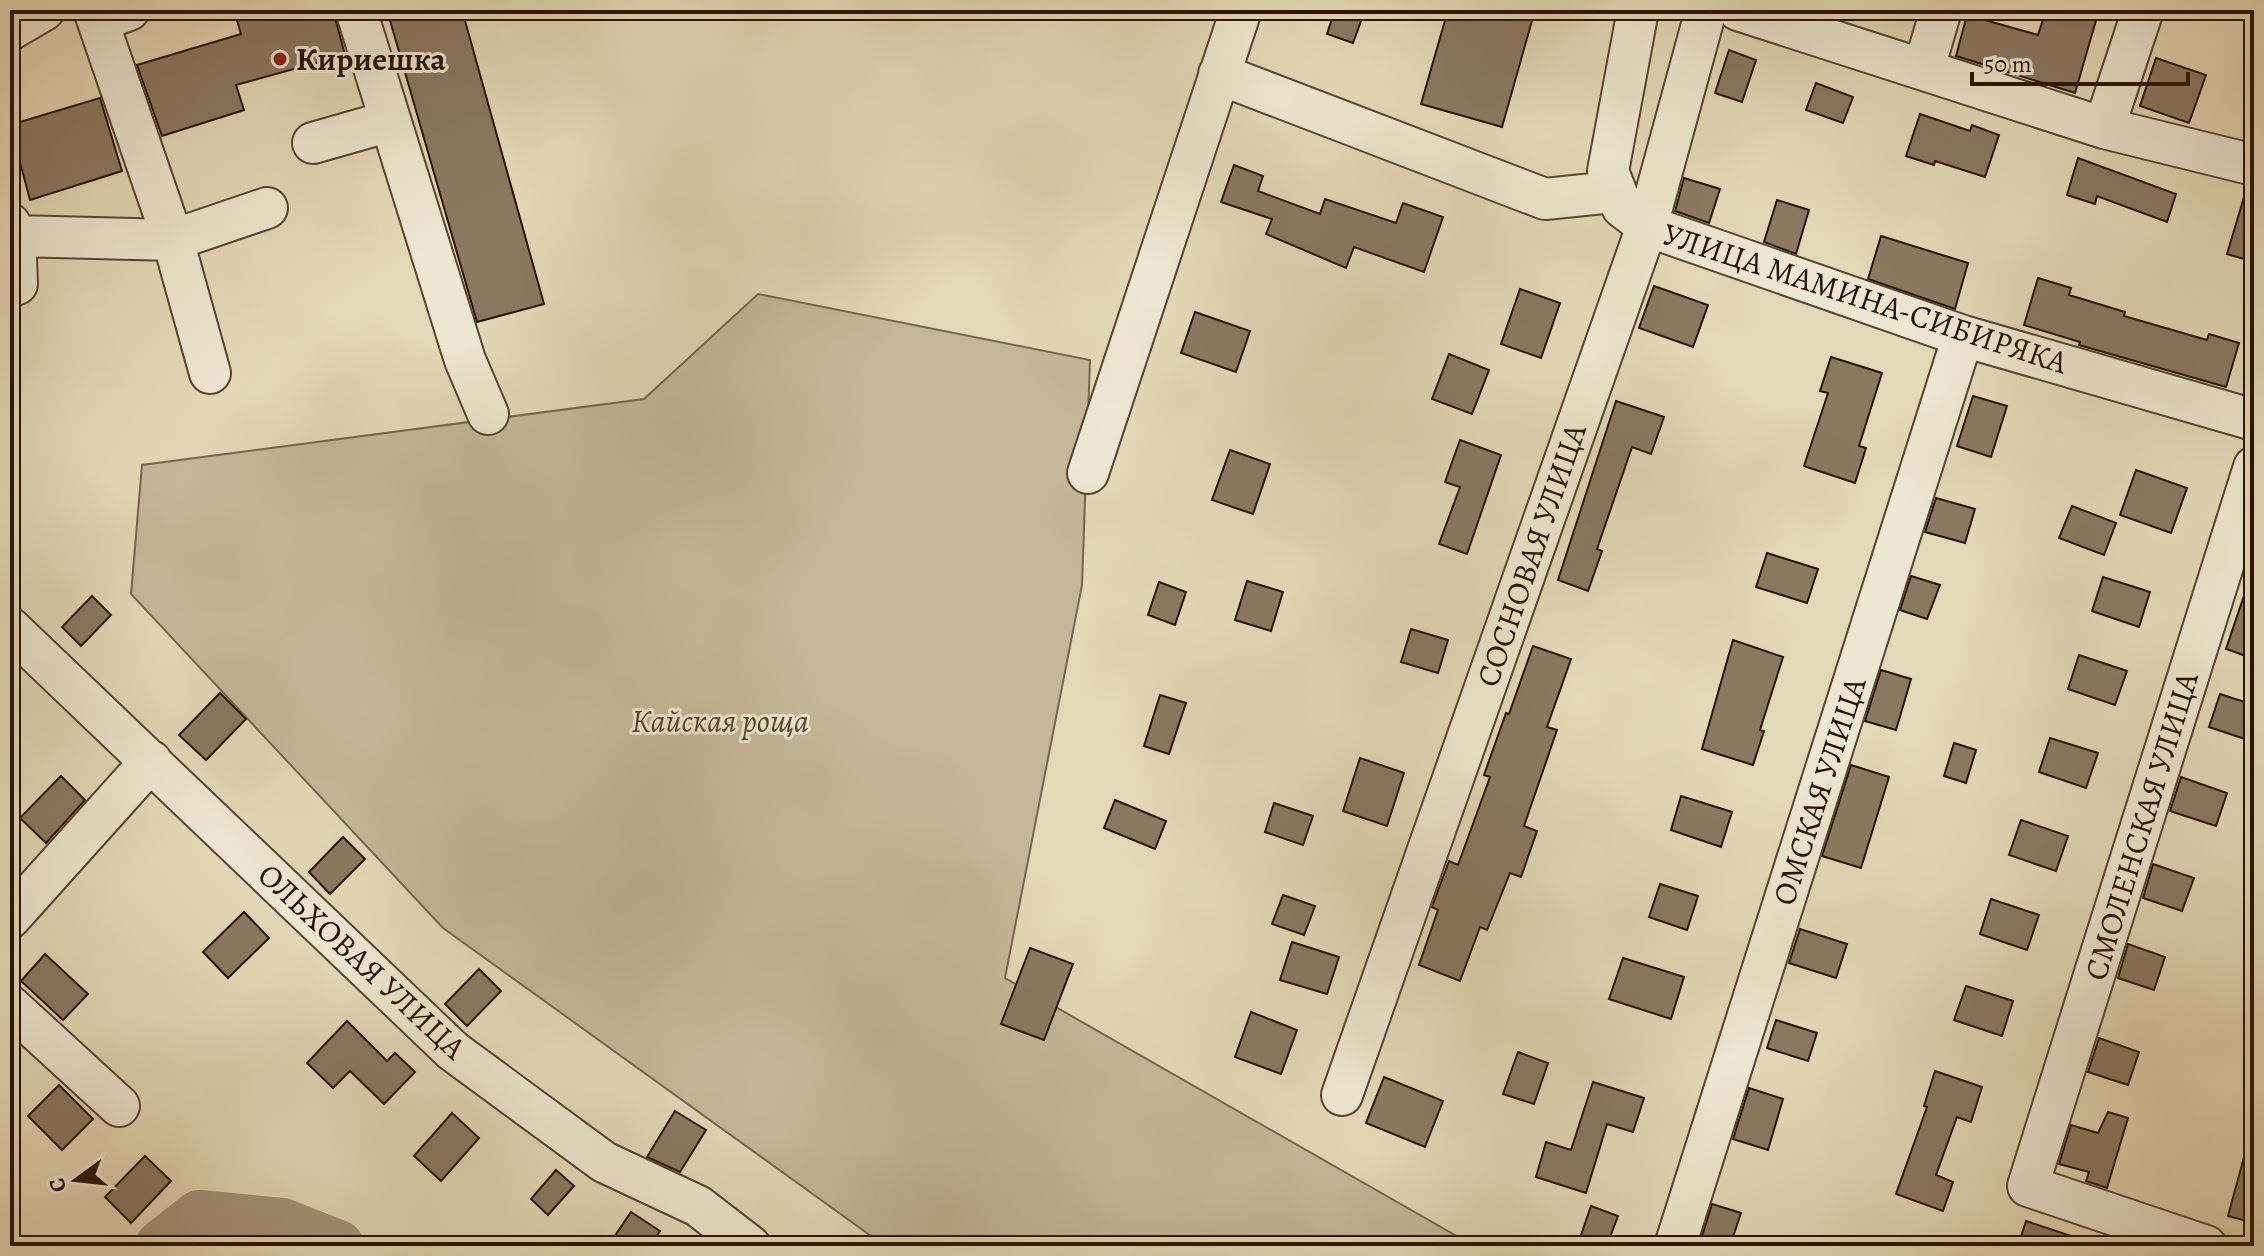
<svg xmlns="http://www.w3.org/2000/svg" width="2264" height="1256" font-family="Alegreya,serif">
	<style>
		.green { fill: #c4b799; stroke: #776550; stroke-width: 2 }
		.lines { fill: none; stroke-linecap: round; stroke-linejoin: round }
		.river { stroke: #a4957b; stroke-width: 52 }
		.building { fill: #8a7962; stroke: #2a1306; stroke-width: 2 }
		.minor-casing { stroke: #584432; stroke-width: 44 }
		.minor { stroke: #ede6d0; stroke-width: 40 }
		.poi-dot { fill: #8f2418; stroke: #ede6d0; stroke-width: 3 }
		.labels { text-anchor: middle; stroke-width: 6; stroke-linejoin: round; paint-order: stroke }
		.poi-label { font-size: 32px; font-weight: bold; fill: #2a1306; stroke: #ede6d0; text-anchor: start }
		.street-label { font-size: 32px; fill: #2a1306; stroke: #ede6d0 }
		.park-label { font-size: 32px; font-style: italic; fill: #584432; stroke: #ede6d0 }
	</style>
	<rect width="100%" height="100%" fill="#e3d8b7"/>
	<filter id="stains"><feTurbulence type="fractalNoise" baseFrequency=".0025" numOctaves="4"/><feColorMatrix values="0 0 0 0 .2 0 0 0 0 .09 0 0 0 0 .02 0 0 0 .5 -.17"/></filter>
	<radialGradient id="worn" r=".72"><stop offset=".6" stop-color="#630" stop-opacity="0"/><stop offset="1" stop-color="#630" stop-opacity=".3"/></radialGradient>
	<!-- green -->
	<path class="green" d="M758 294 1090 360 1082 585 1005 978 1474 1246H885L443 928 131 594 142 465 644 399Z"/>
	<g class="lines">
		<!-- river -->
		<path class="river" d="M161 1246 199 1216 282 1224 338 1246"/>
	</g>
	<!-- building -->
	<path class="building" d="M234 10H333L345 55 236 85 244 110 162 136 137 65 241 34Z
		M387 10H462L544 304 477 322Z
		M1335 10H1365L1353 43 1327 34Z
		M1448 10H1535L1502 127 1421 104Z
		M2046 10H2099L2075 93 1956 56 1967 15 2038 35Z
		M1729 50 1756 60 1742 102 1715 93Z
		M2156 58 2206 75 2189 123 2140 106Z
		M1816 83 1853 97 1843 123 1806 110Z
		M100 98 122 171 30 200 10 125Z
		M1920 114 1970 131 1972 125 1999 135 1985 177 1935 161 1934 165 1906 156Z
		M2078 158 2176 194 2167 222 2097 196 2095 204 2067 195Z
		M1234 165 1263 176 1258 191 1320 214 1325 199 1396 223 1403 203 1443 217 1424 272 1354 247 1346 268 1266 234 1272 219 1221 202Z
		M1684 178 1720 189 1709 223 1675 211Z
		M2247 187H2254V262L2227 254Z
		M1777 200 1809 210 1796 254 1764 242Z
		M1881 236 1968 263 1955 309 1868 279Z
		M2038 278 2071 288 2069 295 2125 312 2124 316 2207 340 2209 334 2239 343 2226 387 2079 345 2080 342 2024 325Z
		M1654 286 1708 305 1693 347 1639 328Z
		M1520 289 1560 303 1541 358 1501 344Z
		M1195 312 1250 331 1236 372 1181 353Z
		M1449 354 1489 370 1472 414 1432 399Z
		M1831 357 1882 373 1859 446 1866 448 1855 483 1804 466 1828 393 1820 391Z
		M1973 396 2007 406 1991 457 1957 446Z
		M1616 401 1664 417 1651 454 1632 447 1597 549 1602 551 1588 591 1558 580Z
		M1460 440 1501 455 1467 554 1439 544 1460 487 1445 482Z
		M1230 450 1270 464 1253 514 1212 500Z
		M2136 470 2187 488 2171 533 2120 515Z
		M1936 498 1975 509 1965 543 1925 532Z
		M2072 506 2116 523 2104 555 2059 538Z
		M1767 553 1818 569 1807 603 1756 587Z
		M1911 576 1940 585 1927 619 1900 610Z
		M2103 577 2150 592 2139 627 2092 611Z
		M2250 578 2254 579V659L2226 649Z
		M1247 581 1283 592 1271 631 1235 620Z
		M1159 582 1186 592 1175 625 1148 615Z
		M92 596 111 615 81 646 62 627Z
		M1411 629 1448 640 1438 673 1401 662Z
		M1733 640 1783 657 1760 730 1764 731 1753 765 1702 749Z
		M1533 646 1571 659 1547 727 1557 730 1524 826 1537 831 1521 877 1510 873 1487 930 1480 927 1460 981 1419 965 1438 910 1432 907 1449 861 1458 865 1490 777 1484 775 1506 713 1509 714Z
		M2079 655 2127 671 2115 705 2068 689Z
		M1881 670 1911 679 1896 730 1865 721Z
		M220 693 246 719 206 760 179 735Z
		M2220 694 2254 705V742L2209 727Z
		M1160 695 1186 703 1169 754 1144 746Z
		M2050 738 2098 753 2086 788 2039 772Z
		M1954 743 1976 750 1966 783 1944 776Z
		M1360 758 1404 773 1387 826 1343 811Z
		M1851 765 1889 777 1861 868 1822 856Z
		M61 776 85 800 46 843 20 818Z
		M2181 777 2227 793 2216 826 2170 811Z
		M1681 796 1732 812 1721 847 1671 830Z
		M1115 800 1166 821 1155 849 1104 828Z
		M1274 803 1313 816 1303 845 1265 832Z
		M2021 820 2068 836 2056 871 2009 855Z
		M343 837 365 859 330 894 309 872Z
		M2153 864 2194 878 2182 911 2143 898Z
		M1660 884 1698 896 1687 930 1649 917Z
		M1283 895 1315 906 1304 935 1272 924Z
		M1991 899 2039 915 2027 950 1980 934Z
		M244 912 269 938 228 978 203 952Z
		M1800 929 1847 944 1836 978 1789 963Z
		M1292 942 1339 957 1327 994 1280 980Z
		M2128 944 2165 957 2154 990 2118 978Z
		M1030 948 1073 964 1044 1040 1001 1024Z
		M45 954 88 994 63 1020 21 981Z
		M1623 958 1684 977 1671 1019 1609 999Z
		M479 969 501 991 467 1026 445 1004Z
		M1966 986 2013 1001 2002 1036 1954 1020Z
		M1251 1012 1297 1030 1281 1074 1235 1057Z
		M1776 1020 1817 1033 1808 1061 1767 1048Z
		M347 1021 387 1061 395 1053 415 1072 384 1104 350 1071 333 1088 307 1063Z
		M2099 1038 2139 1052 2128 1085 2088 1072Z
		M1518 1052 1548 1063 1534 1104 1503 1094Z
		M1935 1071 1982 1087 1971 1122 1957 1117 1936 1175 1953 1182 1943 1211 1896 1194 1927 1107 1924 1106Z
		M1384 1077 1443 1101 1425 1147 1366 1123Z
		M1593 1082 1644 1098 1633 1132 1607 1124 1586 1193 1536 1177 1546 1142 1571 1150Z
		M59 1085 93 1119 62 1150 28 1116Z
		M1749 1088 1783 1099 1768 1150 1733 1139Z
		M675 1111 706 1130 680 1172 647 1157Z
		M2108 1112 2128 1118 2107 1188 2086 1181 2089 1172 2059 1164 2071 1125 2098 1133Z
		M452 1113 479 1138 441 1181 414 1156Z
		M2247 1146 2254 1147V1223L2228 1216Z
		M145 1156 171 1181 131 1223 105 1197Z
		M556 1170 574 1186 548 1215 531 1199Z
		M1712 1204 1741 1213 1730 1246H1699Z
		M1591 1206 1618 1216 1607 1245 1581 1235Z
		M631 1212 660 1231 650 1246H608Z
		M2026 1221 2089 1242 2088 1246H2018Z"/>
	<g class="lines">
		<!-- minor casing -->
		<g class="minor-casing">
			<path id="minor" d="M356 10 465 360 488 414
				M1638 10 1608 171 1622 207 1647 226 1963 336 2254 420
				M1738 10 2104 128 2254 165
				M99 21 129 10
				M10 30 44 10
				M1924 68 1941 10
				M1219 74 1545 199 1613 192
				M2104 128 2143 10
				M313 143 390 121
				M10 224 15 236 17 284 10 287
				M15 236 173 240 94 10
				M210 373 173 240 267 208
				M1088 473 1241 10
				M10 628 453 1051 604 1162 698 1206 750 1246
				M10 918 151 761
				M10 1006 119 1106
				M1342 1095 1647 226 1706 10
				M1675 1246 1963 336
				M2206 1246 2028 1186 2254 467"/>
		</g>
		<!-- minor -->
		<use href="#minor" class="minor"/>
	</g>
	<!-- markers -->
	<circle class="poi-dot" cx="280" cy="59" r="8"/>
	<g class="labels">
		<!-- poi labels -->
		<g class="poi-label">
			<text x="296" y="70">Кириешка</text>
		</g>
		<!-- street labels -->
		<g class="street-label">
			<text transform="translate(1865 298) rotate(18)" y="11">УЛИЦА МАМИНА-СИБИРЯКА</text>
			<text transform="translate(1531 555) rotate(-71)" y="11">СОСНОВАЯ УЛИЦА</text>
			<text transform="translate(1819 791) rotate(-72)" y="11">ОМСКАЯ УЛИЦА</text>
			<text transform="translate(2141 826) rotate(-73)" y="11">СМОЛЕНСКАЯ УЛИЦА</text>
			<text transform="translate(362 961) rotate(43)" y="11">ОЛЬХОВАЯ УЛИЦА</text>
		</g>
		<!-- park labels -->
		<g class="park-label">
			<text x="720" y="732">Кайская роща</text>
		</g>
	</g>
	<!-- margin -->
	<rect width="2264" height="1256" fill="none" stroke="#e3d8b7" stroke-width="40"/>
	<rect x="12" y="12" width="2240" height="1232" fill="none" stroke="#2a1306" stroke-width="4"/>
	<rect x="20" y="20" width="2224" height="1216" fill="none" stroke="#2a1306" stroke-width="2"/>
	<!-- north arrow -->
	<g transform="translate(76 1180) rotate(255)" stroke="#ede6d0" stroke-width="6" paint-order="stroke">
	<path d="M0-6L14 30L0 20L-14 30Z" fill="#2a1306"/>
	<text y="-12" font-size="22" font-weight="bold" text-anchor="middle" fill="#2a1306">С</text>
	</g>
	<!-- scale -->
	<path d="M1972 72v12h216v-12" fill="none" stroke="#2a1306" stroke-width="4"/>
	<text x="1984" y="72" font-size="24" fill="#2a1306" stroke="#ede6d0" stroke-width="6" paint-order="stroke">50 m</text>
	<rect width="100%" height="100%" filter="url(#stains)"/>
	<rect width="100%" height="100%" fill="url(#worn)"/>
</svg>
